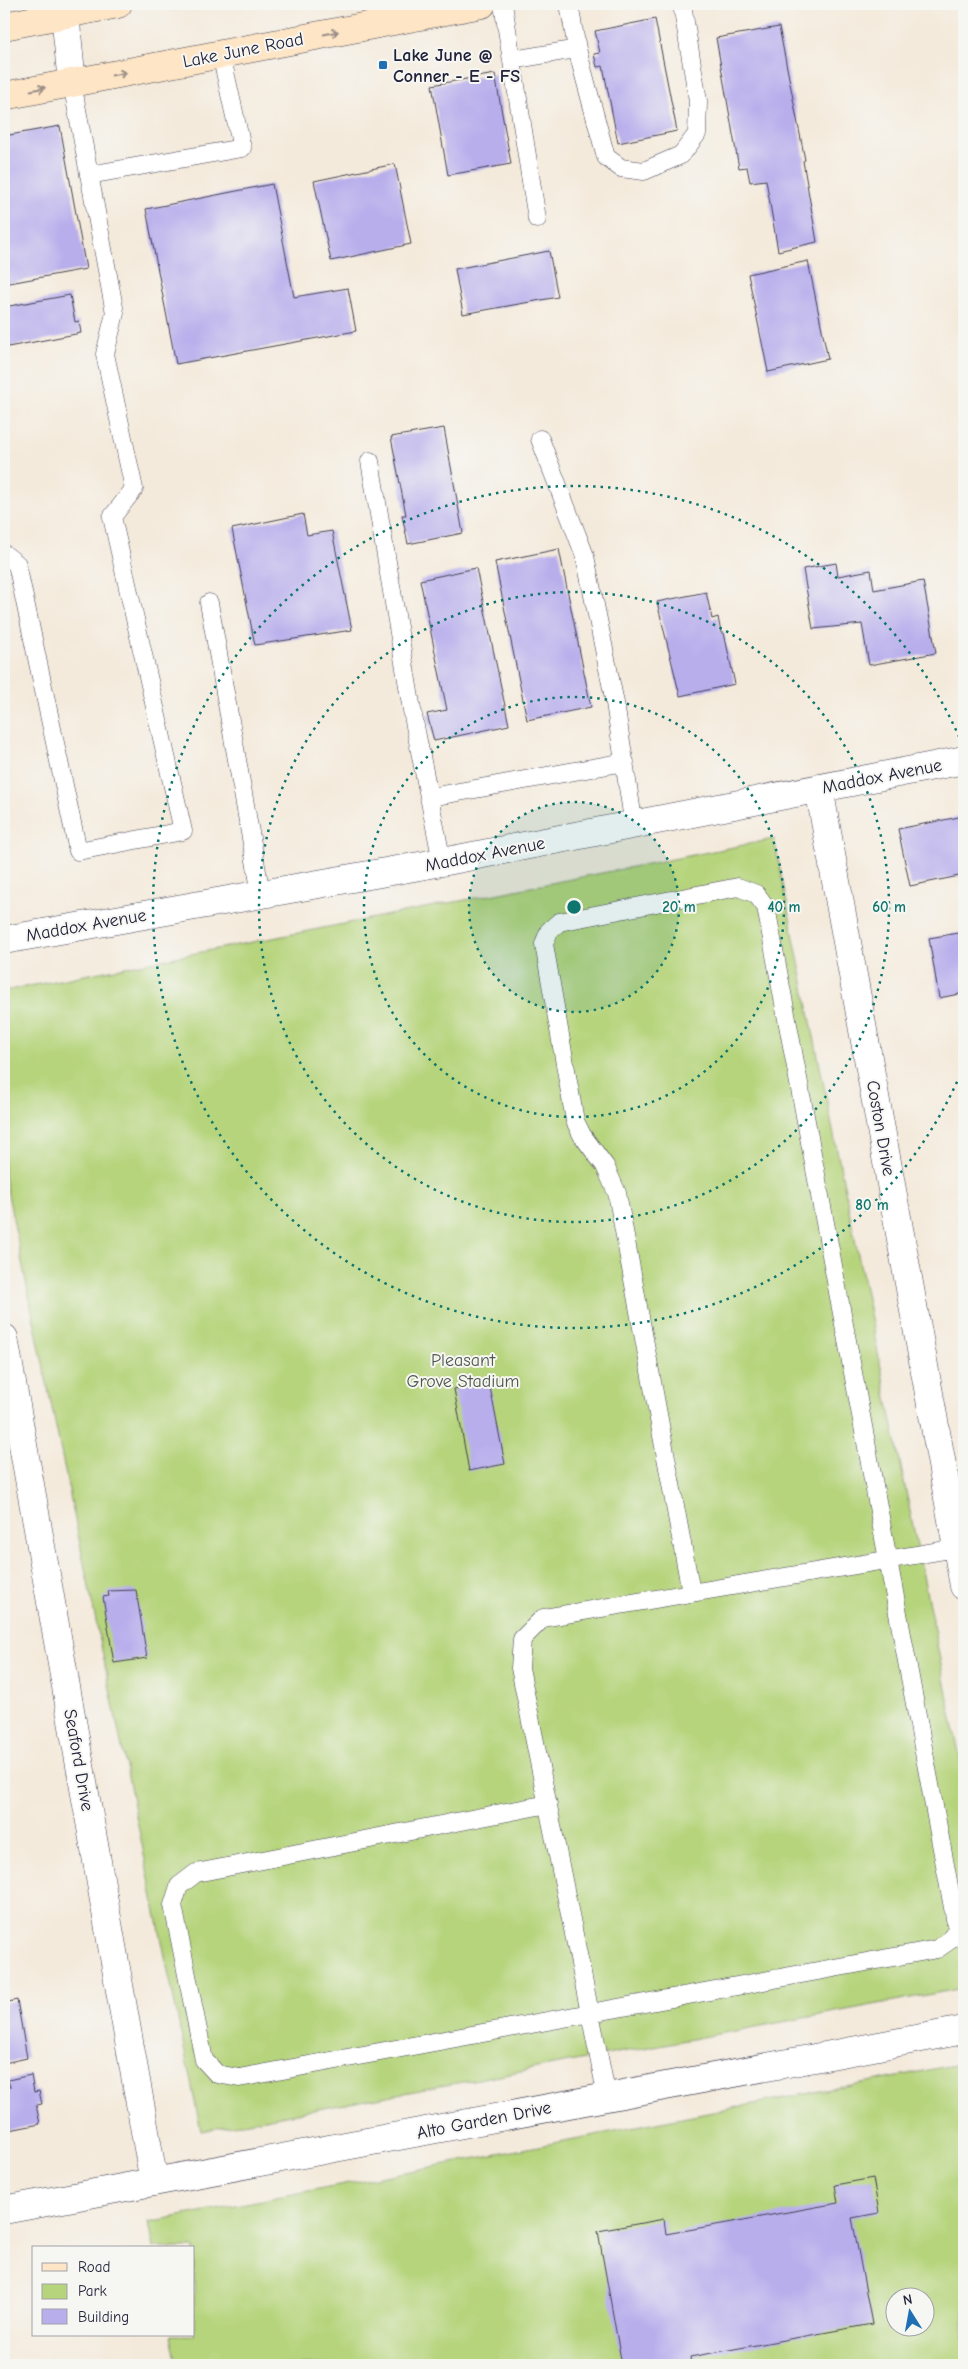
<svg xmlns="http://www.w3.org/2000/svg" width="968" height="2369" font-family="'Comic Neue',sans-serif">
	<style>
		.green { fill: #b6d47b; stroke: #6c7b5b; fill-rule: evenodd }
		.building { fill: #b8aeec }
		.lines { fill: none; stroke-linecap: round; stroke-linejoin: round }
		.lane-casing { stroke: #424053; stroke-width: 19 }
		.street-casing { stroke: #424053; stroke-width: 29 }
		.secondary-casing { stroke: #424053; stroke-width: 29 }
		.lane { stroke: #fff; stroke-width: 18 }
		.street { stroke: #fff; stroke-width: 28 }
		.secondary { stroke: #fde5c5; stroke-width: 28 }
		.oneway { stroke: #9a8d87 }
		.ring { fill: none; stroke: #0f766e; stroke-width: 2.5; stroke-dasharray: 2.5 5 }
		.poi-dot { fill: #1f6fb2; stroke: #f6f6f2; stroke-width: 2 }
		.labels { text-anchor: middle; stroke-width: 4; stroke-linejoin: round; paint-order: stroke }
		.street-label { font-size: 18px; fill: #22223b; stroke: #f6f6f2 }
		.poi-label { font-size: 18px; font-weight: bold; fill: #22223b; stroke: #f6f6f2; text-anchor: start }
		.park-label { font-size: 18px; fill: #4e574e; stroke: #f6f6f2 }
		.centre { fill: #0f766e; stroke: #f6f6f2; stroke-width: 2.5 }
		.ring-label { font-size: 15px; text-anchor: middle; font-weight: bold; fill: #0f766e; stroke: #f6f6f2; stroke-width: 4; stroke-linejoin: round; paint-order: stroke }
	</style>
	<rect width="100%" height="100%" fill="#f6f6f2"/>
	<filter id="ink" filterUnits="userSpaceOnUse"><feTurbulence type="fractalNoise" baseFrequency=".02" numOctaves="2"/><feDisplacementMap in="SourceGraphic" scale="10" xChannelSelector="R" yChannelSelector="G"/><feConvolveMatrix kernelMatrix="1 2 1 2 8 2 1 2 1" color-interpolation-filters="sRGB"/></filter>
	<filter id="wash" filterUnits="userSpaceOnUse"><feTurbulence type="fractalNoise" baseFrequency=".0096" numOctaves="4" result="noise"/><feDisplacementMap in="SourceGraphic" scale="20" xChannelSelector="R" yChannelSelector="G"/><feGaussianBlur stdDeviation="1.12" result="paint"/><feColorMatrix in="noise" values="0 0 0 0 0 0 0 0 0 0 0 0 0 0 0 0 0 1.4 0 .05"/><feComposite in="paint" operator="in"/></filter>
	<g filter="url(#wash)">
		<rect width="100%" height="100%" fill="#f4eadb"/>
		<!-- green -->
		<path class="green" d="M774 839 964 1778V1988L201 2131 4 1175V991Z
			M964 2063V2365H177L171 2335H194V2248H154L149 2222ZM896 2296H926V2326H896Z"/>
		<g id="blocks">
			<!-- building -->
			<path class="building" d="M655 19 677 131 618 143 603 66 597 67 594 54 600 53 595 31Z
				M779 27 805 160 803 161 817 242 778 251 766 180 750 182 747 167 739 168 716 38Z
				M495 74 511 164 448 175 432 85Z
				M60 126 86 269 4 284V136Z
				M395 164 411 244 331 261 314 181Z
				M272 184 294 297 348 288 356 331 176 364 146 209Z
				M549 251 558 297 463 314 455 269Z
				M808 261 828 359 768 372 748 274Z
				M70 295 75 322 79 321 81 333 8 347 4 324V307Z
				M444 428 463 533 408 544 402 515H406L391 437Z
				M303 514 307 535 332 531 352 630 255 645 232 529Z
				M559 549 591 707 527 720 495 562Z
				M836 563 838 576 871 570 874 590 923 581 936 653 869 665 862 624 813 629 803 569Z
				M476 568 509 725 434 741 427 714 447 710 420 580Z
				M706 592 712 619 718 617 721 633H724L735 684 680 696 657 602Z
				M964 816V875L910 886 898 829Z
				M964 932V993L939 998 929 938Z
				M489 1382 505 1464 469 1471 454 1389Z
				M136 1590 147 1658 114 1663 103 1597 109 1596 108 1591Z
				M17 2000 27 2058 4 2063V2003Z
				M31 2075 34 2092 39 2091 42 2104 36 2105 40 2124 5 2131 7 2138H4V2088L10 2087 8 2080Z
				M873 2178 879 2213 852 2218 872 2324 690 2357 691 2364 682 2365H622L598 2231 664 2219 666 2234 838 2203 835 2185Z"/>
		</g>
	</g>
	<g filter="url(#ink)">
		<use href="#blocks" fill-opacity="0" stroke="#424053" stroke-width="1"/>
		<g class="lines">
			<!-- lane casing -->
			<g class="lane-casing">
				<path id="lane" d="M503 4 537 219
					M569 4 577 49 606 157 621 168 644 171 681 155 697 134 698 101 682 4
					M512 60 577 49
					M89 175 242 148 221 54
					M540 439 585 556 615 703 634 826
					M370 461 413 716 442 862
					M4 554 17 564 78 851 183 831 112 517 134 489 105 354 115 313 72 83
					M209 603 261 894
					M431 797 625 762
					M548 1804 196 1873 179 1886 173 1905 204 2060 217 2074 239 2078 937 1949 950 1940 957 1929 766 907 756 894 738 887 559 922 549 931 544 944 575 1121 582 1135 605 1166 617 1193 691 1592
					M607 2097 520 1668 522 1639 543 1618 957 1548"/>
			</g>
			<!-- street casing -->
			<g class="street-casing">
				<path id="street" d="M64 4 72 83
					M819 788 964 1586
					M4 940 442 862 964 760
					M4 1338 154 2182
					M4 2210 964 2030"/>
			</g>
			<!-- secondary casing -->
			<g class="secondary-casing">
				<path id="secondary" d="M4 26 118 4
					M4 96 482 4"/>
			</g>
			<!-- lane -->
			<use href="#lane" class="lane"/>
			<!-- street -->
			<use href="#street" class="street"/>
			<!-- secondary -->
			<use href="#secondary" class="secondary"/>
		</g>
		<!-- one-way arrows -->
		<defs><path id="oneway-shaft" d="M-6 0H5M1.5-3L5.5 0L1.5 3" fill="none" stroke-width="1.6" stroke-linecap="round" stroke-linejoin="round" transform="scale(1.25)"/></defs>
		<g class="oneway">
			<use href="#oneway-shaft" transform="translate(331 33) rotate(-11)"/>
			<use href="#oneway-shaft" transform="translate(119 74) rotate(-11)"/>
			<use href="#oneway-shaft" transform="translate(38 89) rotate(-11)"/>
		</g>
	</g>
	<!-- distance rings -->
	<circle cx="574" cy="907" r="105" fill="#0f766e" fill-opacity=".12"/>
	<g class="ring">
		<circle cx="574" cy="907" r="105"/>
		<circle cx="574" cy="907" r="210"/>
		<circle cx="574" cy="907" r="315"/>
		<path d="M963 1068A421 421 0 1 1 963 746"/>
	</g>
	<!-- markers -->
	<rect class="poi-dot" x="378" y="60" width="10" height="10" rx="2.5"/>
	<g class="labels">
		<!-- street labels -->
		<g class="street-label">
			<text transform="translate(243 50) rotate(-11)" y="6">Lake June Road</text>
			<text transform="translate(882 776) rotate(-11)" y="6">Maddox Avenue</text>
			<text transform="translate(485 854) rotate(-11)" y="6">Maddox Avenue</text>
			<text transform="translate(86 925) rotate(-10)" y="6">Maddox Avenue</text>
			<text transform="translate(881 1128) rotate(80)" y="6">Coston Drive</text>
			<text transform="translate(79 1760) rotate(80)" y="6">Seaford Drive</text>
			<text transform="translate(484 2120) rotate(-11)" y="6">Alto Garden Drive</text>
		</g>
		<!-- poi labels -->
		<g class="poi-label">
			<text x="393" y="61">Lake June @<tspan x="393" dy="21">Conner - E - FS</tspan></text>
		</g>
		<!-- park labels -->
		<g class="park-label">
			<text x="463" y="1366">Pleasant<tspan x="463" dy="21">Grove Stadium</tspan></text>
		</g>
	</g>
	<circle cx="574" cy="907" r="8" class="centre"/>
	<g class="ring-label">
		<text x="679" y="912">20 m</text>
		<text x="784" y="912">40 m</text>
		<text x="889" y="912">60 m</text>
		<text x="872" y="1210">80 m</text>
	</g>
	<!-- margin -->
	<rect width="968" height="2369" fill="none" stroke="#f6f6f2" stroke-width="20"/>
	<!-- legend -->
	<rect x="32" y="2246" width="162" height="90" fill="#f6f6f2" stroke="#a1a1a9"/>
	<rect x="42" y="2263" width="25" height="8" fill="#fde5c5" stroke="#a1a1a9"/>
	<text x="78" y="2272" font-size="15" fill="#22223b">Road</text>
	<rect x="42" y="2284" width="25" height="15" fill="#b6d47b" stroke="#a1a1a9"/>
	<text x="78" y="2296" font-size="15" fill="#22223b">Park</text>
	<rect x="42" y="2309" width="25" height="15" fill="#b8aeec" stroke="#a1a1a9"/>
	<text x="78" y="2322" font-size="15" fill="#22223b">Building</text>
	<!-- north arrow -->
	<g transform="translate(910 2312) rotate(349)"><circle r="24" fill="#f6f6f2" stroke="#a1a1a9"/>
	<path d="M0-4L9 19L0 12L-9 19Z" fill="#1f6fb2"/>
	<text y="-8" font-size="14" font-weight="bold" text-anchor="middle" fill="#22223b">N</text>
	</g>
</svg>
